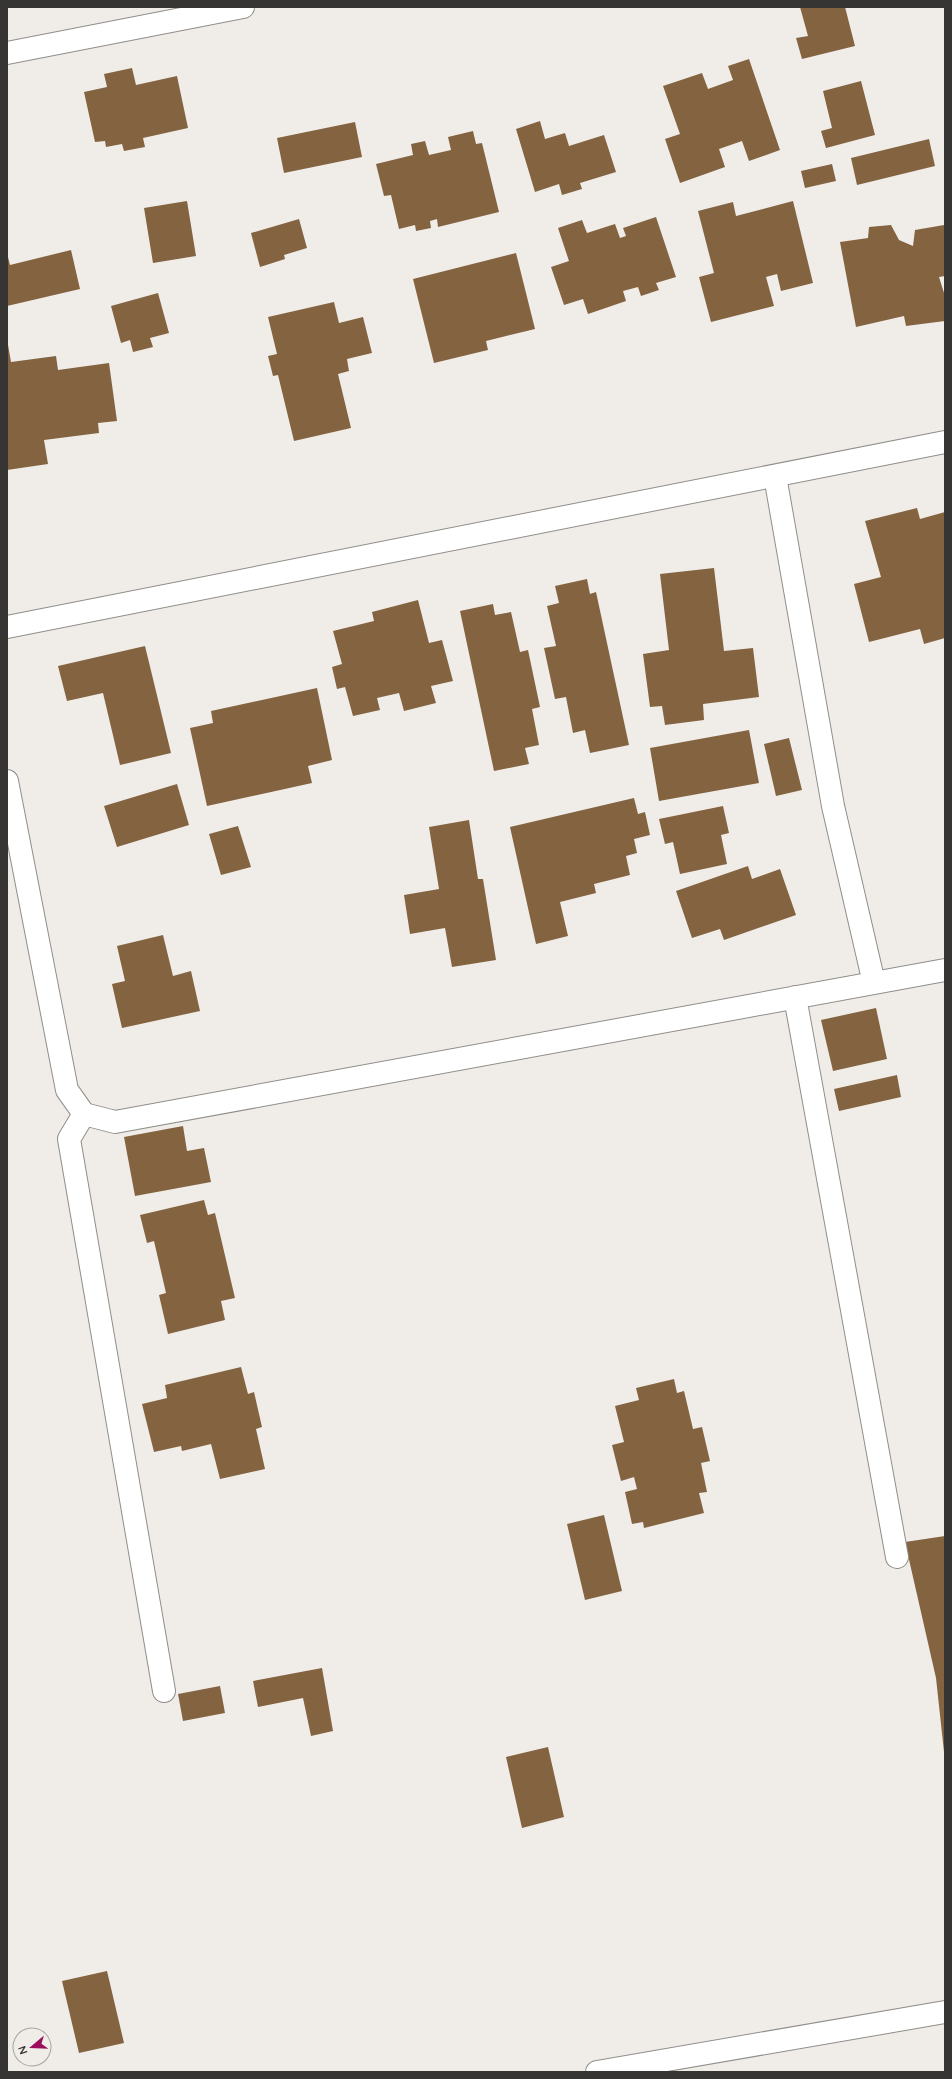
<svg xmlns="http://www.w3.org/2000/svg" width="952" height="2079" font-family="Quicksand,sans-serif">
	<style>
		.building { fill: #846340 }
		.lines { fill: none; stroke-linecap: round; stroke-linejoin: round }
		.minor-casing { stroke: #908e8a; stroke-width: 24 }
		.minor { stroke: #fff; stroke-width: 22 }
	</style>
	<rect width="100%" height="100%" fill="#f0ede9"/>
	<!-- building -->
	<path class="building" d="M800 7H845L855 46 802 59 796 38 808 36Z
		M749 59 780 150 749 161 742 141 719 149 725 167 680 183 665 139 680 134 663 86 702 73 708 89 733 80 728 66Z
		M132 68 136 85 177 76 188 128 143 138 145 147 124 151 122 144 106 147 105 141 95 142 84 92 107 87 104 74Z
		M861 81 875 135 826 148 821 131 832 128 823 91Z
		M540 121 545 139 565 133 569 146 604 135 616 172 580 183 582 189 562 195 559 184 535 192 516 129Z
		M355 122 362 157 284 173 277 138Z
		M473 131 476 144 482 143 499 212 438 227 437 219 430 221 431 228 416 231 415 225 399 229 391 195 384 196 376 164 413 155 411 144 425 141 429 155 451 150 448 137Z
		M929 139 935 166 857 185 851 158Z
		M832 164 836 181 805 188 801 171Z
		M187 201 196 256 153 263 144 208Z
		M793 201 813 283 781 291 777 274 766 277 774 306 711 322 699 277 714 273 698 211 733 202 736 216Z
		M656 217 676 277 656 283 659 290 641 296 638 287 623 291 626 301 588 314 583 299 564 305 551 267 569 261 558 228 582 220 587 233 615 224 620 238 626 236 623 228Z
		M299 219 307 248 284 255 285 259 260 267 251 233Z
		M891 225 899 240 913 246 915 230 944 225 945 276 939 277 945 296V321L906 326 904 316 856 327 840 242 868 238 869 227Z
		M71 250 80 289 7 306V253L10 265Z
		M516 253 535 329 486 341 488 350 434 363 413 279Z
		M158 293 169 333 150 338 153 347 133 352 130 340 121 343 111 306Z
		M334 302 339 323 363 317 372 353 347 359 349 371 338 374 351 428 294 441 278 375 273 376 268 356 277 354 268 317Z
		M7 339 11 362 56 356 58 370 109 363 117 421 98 423 99 433 44 440 48 464 7 470Z
		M917 508 920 519 945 512V638L924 644 920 629 869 642 854 584 881 577 865 521Z
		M714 568 724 651 753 648 759 697 703 704 704 720 665 725 662 706 650 707 643 654 669 650 660 574Z
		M587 579 590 594 596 592 629 745 590 753 585 730 573 733 566 697 555 699 544 648 556 646 547 606 559 603 555 586Z
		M418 600 429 643 442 640 453 681 431 686 436 703 404 711 399 693 377 698 380 710 353 716 345 687 337 689 332 667 342 664 333 631 374 621 372 612Z
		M493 604 495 615 511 612 520 652 528 650 540 707 532 709 539 745 525 748 529 764 494 771 460 611Z
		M145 646 171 753 120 765 103 693 67 701 58 666Z
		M317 688 332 760 308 766 312 783 207 806 190 728 213 723 211 711Z
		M749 730 759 783 659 801 650 748Z
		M789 738 802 790 776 796 764 744Z
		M177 784 189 825 117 847 104 806Z
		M634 798 638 814 645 812 650 835 634 839 637 853 626 856 630 875 594 884 596 893 560 902 568 936 536 944 510 827Z
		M723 806 729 833 721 835 727 864 680 874 673 842 665 844 659 819Z
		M469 820 478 879H483L496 960 452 967 445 928 410 934 404 895 439 889 429 827Z
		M238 826 251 867 221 875 209 834Z
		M748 866 752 879 780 869 796 915 724 940 720 929 692 938 676 891Z
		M163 935 173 976 191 971 200 1011 122 1028 112 984 125 981 117 946Z
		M876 1008 887 1059 833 1071 821 1020Z
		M897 1075 901 1097 839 1111 834 1089Z
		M183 1126 187 1151 204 1148 211 1182 135 1196 124 1137Z
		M204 1200 208 1215 215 1213 235 1298 221 1301 225 1320 168 1334 159 1295 166 1293 154 1241 147 1243 140 1215Z
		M241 1367 248 1394 254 1392 262 1427 256 1429 265 1469 220 1479 211 1444 182 1451 181 1446 154 1452 142 1404 167 1398 165 1385Z
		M674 1379 677 1393 684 1391 693 1429 702 1427 710 1461 701 1463 707 1492 699 1493 704 1513 644 1528 643 1522 632 1524 625 1492 637 1489 634 1477 621 1481 612 1445 624 1442 615 1406 639 1400 636 1388Z
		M604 1515 622 1591 585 1600 567 1524Z
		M945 1536V1752H944L936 1678 905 1542Z
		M322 1668 333 1731 311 1736 303 1698 258 1707 253 1681Z
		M220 1686 225 1713 183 1721 178 1694Z
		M548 1747 564 1817 522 1828 506 1757Z
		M107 1971 124 2043 79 2053 62 1981Z"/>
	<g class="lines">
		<!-- minor casing -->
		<g class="minor-casing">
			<path id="minor" d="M7 53 243 7
				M775 476 833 806 874 983
				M7 627 945 442
				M7 781 67 1090 84 1114 115 1122 945 970
				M795 997 897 1557
				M84 1114 69 1139 164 1691
				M597 2072 945 2012"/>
		</g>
		<!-- minor -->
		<use href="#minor" class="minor"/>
	</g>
	<!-- border -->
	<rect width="952" height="2079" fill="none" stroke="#363533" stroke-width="16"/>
	<!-- north arrow -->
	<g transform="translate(32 2047) rotate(251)"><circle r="19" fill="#f0ede9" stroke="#a6a3a0"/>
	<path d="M0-3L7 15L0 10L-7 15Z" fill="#9c0e5d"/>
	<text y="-6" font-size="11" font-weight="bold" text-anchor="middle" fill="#363533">N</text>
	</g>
</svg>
